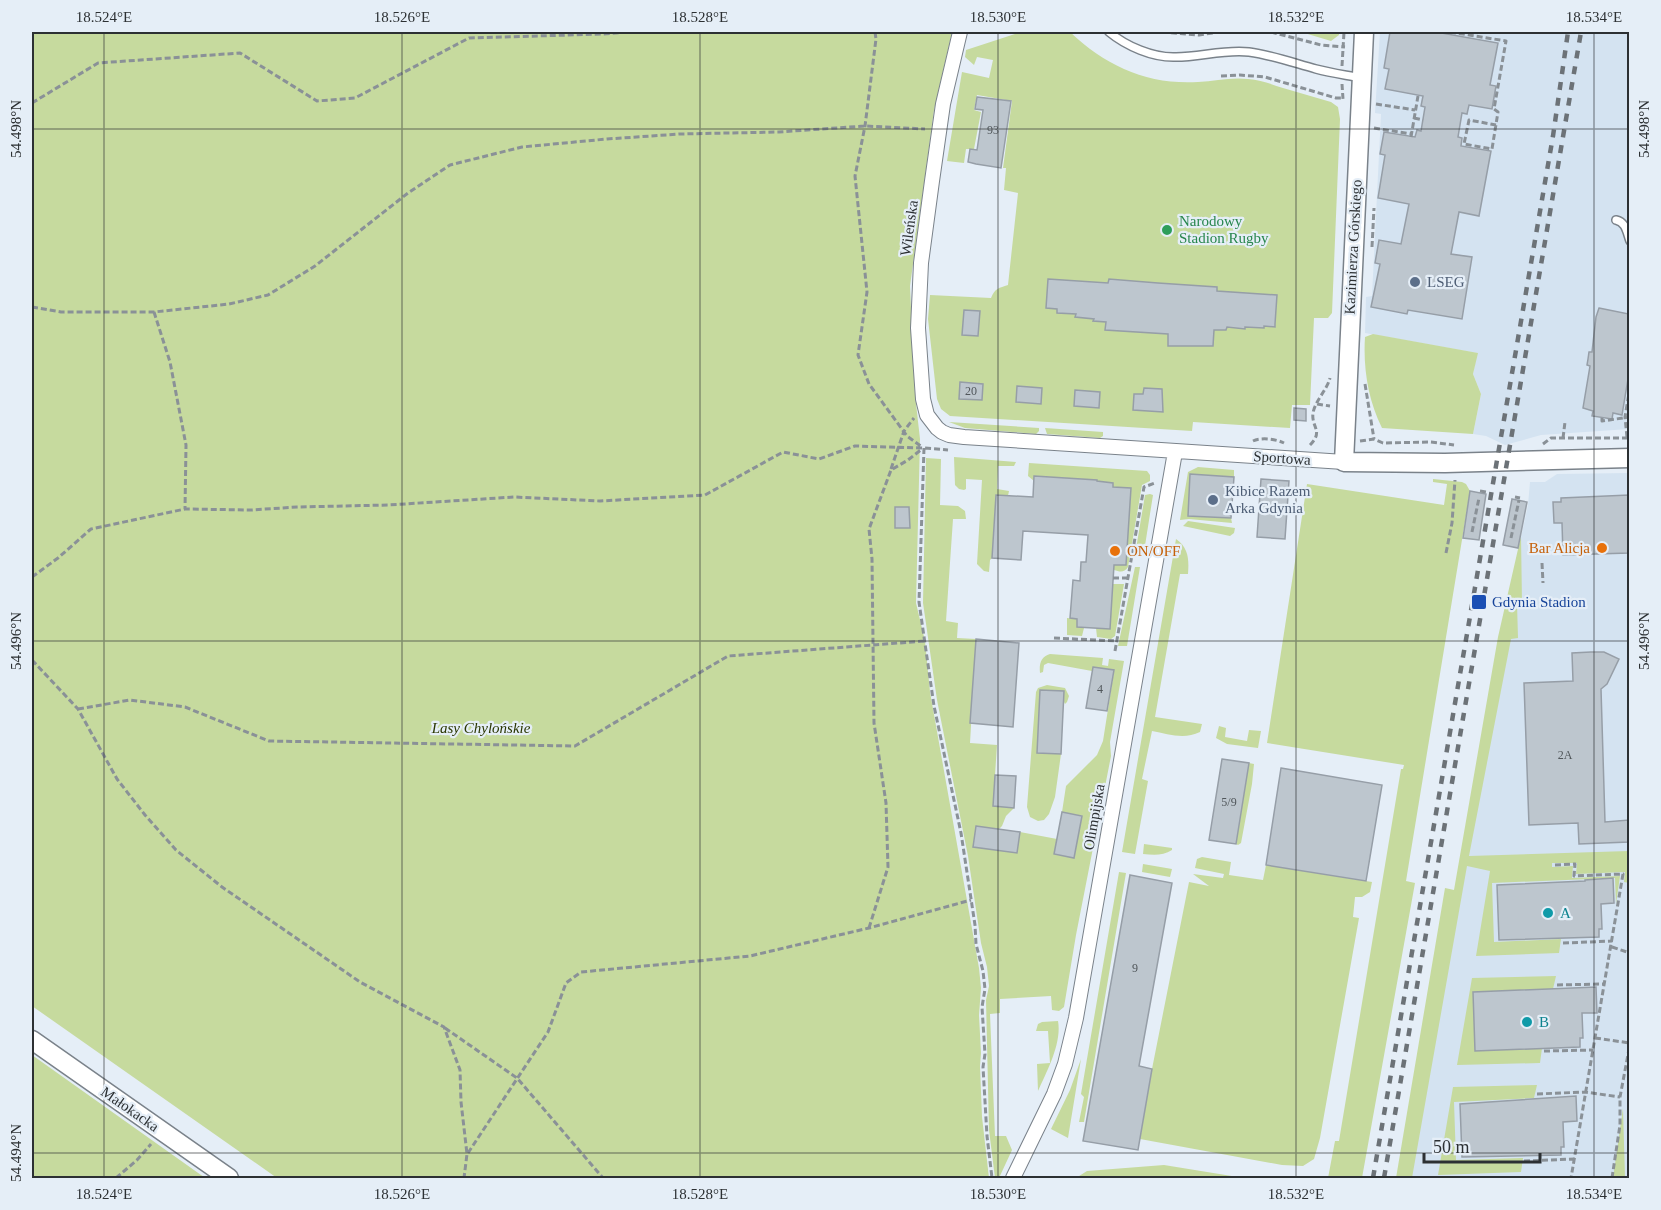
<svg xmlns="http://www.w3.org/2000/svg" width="1661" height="1210" font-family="Georgia,serif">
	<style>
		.built { fill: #d4e3f1 }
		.green { fill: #c6da9e }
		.building { fill: #bdc6ce; stroke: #969ea7; stroke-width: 1.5 }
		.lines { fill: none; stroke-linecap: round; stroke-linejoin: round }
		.lane-casing { stroke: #7a828a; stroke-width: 10 }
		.street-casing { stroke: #7a828a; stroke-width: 16 }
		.secondary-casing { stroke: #7a828a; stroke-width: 21 }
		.path { stroke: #8a9197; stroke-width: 3; stroke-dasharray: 6 3; stroke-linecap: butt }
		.lane { stroke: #fff; stroke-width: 7 }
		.street { stroke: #fff; stroke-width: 14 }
		.secondary { stroke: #fff; stroke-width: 18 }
		.rail { stroke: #6c7277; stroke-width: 4.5; stroke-dasharray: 8 8; stroke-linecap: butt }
		.ticks { fill: none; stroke: #2c3033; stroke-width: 1.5; stroke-opacity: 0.45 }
		.leisure-dot { fill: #2e9e5b; stroke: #e5eef7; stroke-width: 2 }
		.service-dot { fill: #5c6f8a; stroke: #e5eef7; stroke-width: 2 }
		.food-dot { fill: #e8710a; stroke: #e5eef7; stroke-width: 2 }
		.transit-dot { fill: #1a4fb4; stroke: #e5eef7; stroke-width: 2 }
		.culture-dot { fill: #0f9aa8; stroke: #e5eef7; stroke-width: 2 }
		.labels { text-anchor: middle; stroke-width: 4.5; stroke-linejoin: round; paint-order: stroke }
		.number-label { font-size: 12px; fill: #50565a }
		.leisure-label { font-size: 15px; fill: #27864d; stroke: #e5eef7; text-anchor: start }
		.street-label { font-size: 15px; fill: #2c3033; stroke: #e5eef7 }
		.service-label { font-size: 15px; fill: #4e5e75; stroke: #e5eef7; text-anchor: start }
		.food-label { font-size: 15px; fill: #c56008; stroke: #e5eef7; text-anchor: end }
		.transit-label { font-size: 15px; fill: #164399; stroke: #e5eef7; text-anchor: start }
		.park-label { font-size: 15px; font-style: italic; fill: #293600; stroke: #e5eef7 }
		.culture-label { font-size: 15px; fill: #0d838f; stroke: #e5eef7; text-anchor: start }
		.neatline { fill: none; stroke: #2c3033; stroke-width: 2 }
		.ticks-label { font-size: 15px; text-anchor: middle; fill: #2c3033 }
	</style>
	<rect width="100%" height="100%" fill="#e5eef7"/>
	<!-- built -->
	<path class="built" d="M1380 32H1629V429L1541 435 1505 445 1486 436 1473 434 1481 394 1473 374 1477 353 1365 333 1366 297 1372 296 1381 114 1375 113Z
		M1629 473V1178H1402L1518 551 1528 505 1530 482H1545L1557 474Z"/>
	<!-- green -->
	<path class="green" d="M32 32H952L934 110 910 286 915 395 920 439 916 603 925 641 930 692 979 968 981 988 979 1015 981 1053 980 1066 982 1117 989 1178H277L32 1006Z
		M1021 32H1070C1106 66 1147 85 1198 82 1215 81 1231 77 1248 79 1261 80 1271 84 1283 88 1299 93 1315 97 1331 102L1338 107 1340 119 1332 313 1328 318H1314L1310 405H1292L1290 428 1193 422 1192 431 950 416 941 409 937 399 928 319 930 295 991 298C995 288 999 288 1008 285L1018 193 1004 190 1006 168H1003L1012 101 977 95 974 110 981 112 974 149H966L964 163 947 161 962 72 989 78 993 60 977 57 974 65 965 57 966 50Z
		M1301 32H1339V35L1331 41Z
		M1373 334 1478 353 1473 374 1481 394 1473 434 1382 428C1368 400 1363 368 1365 337Z
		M949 422 1039 428V431L1036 434 965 428Z
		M1045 428 1103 432V436L1100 438 1047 434Z
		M954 457 1016 462 1014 466H998L997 489 1009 491 1008 496 996 495 992 558 990 560 989 572 984 571 977 564 982 480 966 479V489L964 490 959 489 955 485Z
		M926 458 941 459 940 505 958 506 965 511 966 519H953L946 621 958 623 957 638 976 639 970 743 997 745 993 806 1014 808 1006 816 1002 826 999 829 976 827 973 847 1017 852 1020 832 1057 839 1054 854 1074 857 1082 816 1062 812 1066 786 1097 755 1103 741 1114 671 1093 667 1092 671 1048 663 1044 665 1043 672 1040 673C1039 663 1041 657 1050 654L1103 658 1102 665 1108 666 1109 659 1124 661 1110 742 1111 756 1076 935 1064 1007 1059 1011 1052 1010 1051 996 1000 999V1013L990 1014 995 1136H1006L1012 1150 999 1178H995L989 1130 986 1000 989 986 987 967 981 943 968 856 937 700 923 603Z
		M1029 463 1147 471 1150 475V481L1142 485 1128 567C1124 573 1120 572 1114 570V565H1126L1131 488 1113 487V483L1097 481V480L1035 476 1034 481 1028 476Z
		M1198 467 1234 470V477L1189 516 1231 518 1232 523 1189 519 1180 520 1188 472Z
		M1433 479 1462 482 1466 484 1470 491 1406 881 1415 883 1362 1178H1328L1335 1141H1339L1401 769H1403L1404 765 1267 743 1307 484 1444 505 1447 484 1433 482Z
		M1150 494 1153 495 1144 552 1138 551 1136 549 1145 495Z
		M1188 521 1235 528 1234 533 1230 536 1183 526Z
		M1521 536 1522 603H1517L1518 638 1511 639 1469 856 1629 851V883L1624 882 1625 872 1576 874 1577 863H1552V867L1573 866 1572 878 1620 876 1616 904 1615 878 1492 883 1494 942 1561 939 1559 953 1476 956 1490 871 1467 866 1412 1178H1396L1445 888 1454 890 1498 637Z
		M1176 539C1189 548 1189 560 1188 574H1180L1155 717 1202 724 1200 732C1184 740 1168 734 1152 731L1142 779 1148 781 1135 854 1122 852Z
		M1135 567H1140L1127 646H1118Z
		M1113 584H1124L1115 636 1111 639 1097 637 1096 628 1110 629Z
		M1067 618 1077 619V627L1084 628 1082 636 1067 635Z
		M1047 685 1065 688 1069 696 1067 702 1065 704 1064 702V692L1061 754 1055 797 1049 814 1044 820 1038 821 1030 817 1027 807 1036 692 1038 688Z
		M1219 726 1226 728 1225 737 1247 741 1249 730 1261 731 1258 748 1227 744 1216 738Z
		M1249 763 1254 764 1252 784 1241 843 1238 845 1236 844Z
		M1144 844 1172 848V850C1163 856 1153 855 1143 854Z
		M1202 857 1231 862 1229 875 1263 880 1266 865 1372 882 1370 892 1362 897H1355L1353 917 1359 918 1320 1138 1314 1159 1303 1166 1282 1165 1140 1139 1152 1069 1189 882 1209 886 1193 874 1223 878 1224 874 1195 868 1197 859Z
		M1143 864 1172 869 1170 877 1142 872Z
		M1119 872 1126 873 1084 1122H1079L1084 1097 1081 1094Z
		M1556 976 1553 989 1473 992 1475 1051 1542 1048 1540 1063 1457 1065 1472 978Z
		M1058 1021C1062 1043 1047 1071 1038 1091L1037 1064 1050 1063 1048 1031H1036L1038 1024 1042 1022Z
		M32 1055 201 1175 206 1178H32Z
		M1081 1059 1068 1138 1051 1129 1070 1090Z
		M1537 1085 1534 1098 1454 1102 1456 1160 1523 1158 1521 1172 1438 1175 1453 1087Z
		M1623 1108 1625 1178H1613Z
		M1164 1165 1244 1178H1076L1087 1171Z"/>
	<!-- building -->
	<path class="building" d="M1390 32H1436L1498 43 1490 85 1496 86 1492 109 1469 105 1467 114 1462 113 1458 137 1462 138 1461 146 1491 151 1479 216 1459 212 1451 254 1472 257 1462 319 1408 310 1407 314 1371 307 1380 264 1375 263 1379 240 1401 244 1409 204 1378 198 1385 155 1380 154 1384 132 1415 137 1417 130 1421 131 1425 107 1421 106 1423 96 1385 89 1389 69 1384 68Z
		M977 97 1011 101 1001 168 976 164 968 162 970 149 977 150 983 110 975 109Z
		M1048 279 1108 283 1109 279 1158 283 1217 287V291L1277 295 1275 324V327L1264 326V328L1245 327V329L1227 327 1226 330H1214L1213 346H1168V334L1105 330 1106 322 1093 321 1094 319 1075 317 1076 314 1057 313V309L1046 308Z
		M1599 308 1629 314V380L1628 379 1622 415 1613 413 1612 419 1592 416 1593 411 1583 408 1590 366 1587 365 1588 359 1589 352H1592L1596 317Z
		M964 310 980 311 978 336 962 335Z
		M960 382 983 384 982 400 959 399Z
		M1017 386 1042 388 1041 404 1016 402Z
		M1144 388 1162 389 1163 412 1133 410 1134 394H1143Z
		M1075 390 1100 392 1099 408 1074 406Z
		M1294 408 1306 409V421L1294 420Z
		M1190 474 1234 477 1231 518 1188 516Z
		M1034 476 1097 480V481L1113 483V487L1131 488 1126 565H1114L1110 629 1077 627V619L1070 618 1073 580 1080 581 1081 562H1086L1088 535 1023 531 1021 560 992 558 996 495 1033 497Z
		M1261 479 1289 481 1285 539 1257 537Z
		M1470 491 1486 494 1479 540 1463 538Z
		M1629 495V553L1563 555 1562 523H1554L1553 502H1561V498Z
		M1512 499 1527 502 1518 548 1503 545Z
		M895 507H909L910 528H895Z
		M976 639 1019 643 1013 727 970 723Z
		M1591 652H1604L1619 659 1607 684 1601 689 1605 822 1629 820V842L1579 844 1578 823 1529 825 1524 683 1573 681 1572 653Z
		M1093 667 1114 670 1107 711 1086 708Z
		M1040 690 1064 691 1061 754 1037 753Z
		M1222 759 1249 763 1236 844 1209 840Z
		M1281 768 1382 785 1366 881 1266 865Z
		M995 775 1016 776 1014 808 993 806Z
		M1062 812 1082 816 1074 858 1054 854Z
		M976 826 1020 832 1017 853 973 847Z
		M1130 875 1172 883 1139 1066 1152 1069 1138 1150 1083 1141Z
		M1613 878 1614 903 1601 904 1602 929H1599V937L1499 940 1497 885 1585 881V880Z
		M1596 987 1597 1013H1582L1583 1038H1580V1047L1475 1051 1473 992Z
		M1576 1096 1577 1121 1563 1122 1564 1147H1561V1155L1462 1157 1460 1104Z"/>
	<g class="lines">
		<!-- lane casing -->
		<g class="lane-casing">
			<path id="lane" d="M1109 32C1126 46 1153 58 1176 57 1200 57 1225 49 1249 52 1272 55 1294 63 1316 69 1331 73 1346 75 1361 78
				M1616 220C1626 222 1627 233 1630 241"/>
		</g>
		<!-- street casing -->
		<g class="street-casing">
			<path id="street" d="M960 32 943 104 932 181 921 263 918 328 923 399 927 415 937 428 942 432 949 435 964 437 1344 462
				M1013 1178 1054 1094 1065 1064 1076 1018 1175 452"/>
		</g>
		<!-- secondary casing -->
		<g class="secondary-casing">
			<path id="secondary" d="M1364 32 1344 462 1445 463 1630 458
				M32 1040 229 1178"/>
		</g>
		<!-- path -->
		<path class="path" d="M875 32 876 39 865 126 855 176 867 292 858 355 869 384 907 436 922 447
			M1162 32 1199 35 1220 32
			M1271 32 1321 45 1345 47
			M1450 32 1506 41 1494 109 1498 112 1492 149 1464 144 1469 120 1496 125
			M1342 66 1344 32
			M1221 76 1240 75 1265 77 1336 98H1342
			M1342 84 1343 99
			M32 103 98 63 240 53 317 101 355 98 469 38 603 34 630 32
			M1376 104 1415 110
			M1414 118 1423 120
			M1374 128 1411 134
			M1411 137 1418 96
			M1372 247 1374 208
			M32 307 61 312H154L229 304 268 295 315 266 408 193 450 165 522 147 607 139 680 134 779 132 865 126 925 129
			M154 312 170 362 186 445 185 509
			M1365 384 1374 439
			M1317 404 1330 406
			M1602 418V421L1630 417
			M1627 437 1625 417 1630 387
			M1563 438 1565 422
			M1253 441C1261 437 1276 439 1284 443
			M1360 441 1374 439 1383 443 1431 442 1454 445
			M1543 444 1551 438H1630
			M1310 445C1324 431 1311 427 1313 413 1315 401 1327 390 1330 378
			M924 448 919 602 934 706 961 833 975 925 976 944 983 971 985 989 982 1007 985 1054 983 1067 987 1136 992 1178
			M891 469 904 431 914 418
			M1480 491 1486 492
			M1515 497 1520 498
			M1472 532 1479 498
			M1511 538 1519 500
			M1446 553 1452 523 1455 480
			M1542 563 1543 583
			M32 577 58 558 91 529 185 509 251 510 297 507 388 505 514 497 600 501 705 495 783 452 819 459 855 446 924 448 948 450
			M1113 578H1128
			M1054 638 1117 641
			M1115 651 1144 487 1155 483
			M32 660 78 709 117 779 145 815 176 850 222 887 360 982 444 1027 460 1070 461 1102 467 1154 464 1178
			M78 709 130 700 185 707 269 741 575 746 728 656 925 641
			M1555 865 1575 864 1574 876 1623 874 1571 1178
			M869 928 888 867 886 803 874 723 872 559 869 529 891 470 908 460 922 449
			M1563 943 1612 941
			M1612 947 1630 953
			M1557 985 1604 984
			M445 1028 517 1078 603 1178
			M1595 1038 1630 1043
			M1544 1051 1593 1050
			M1537 1094 1585 1092 1620 1097
			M468 1153 548 1032 566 983 581 972 750 956 869 928 971 900
			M1524 1161 1575 1159
			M116 1178 137 1160 151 1144
			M1612 1178 1620 1125V1097L1630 1044"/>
		<!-- lane -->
		<use href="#lane" class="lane"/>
		<!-- street -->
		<use href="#street" class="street"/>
		<!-- secondary -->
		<use href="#secondary" class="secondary"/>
		<!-- rail -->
		<path class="rail" d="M1373 1178 1553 136 1568 32
			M1384 1178 1581 32"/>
	</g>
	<!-- ticks -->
	<path class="ticks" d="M104 32V1178M402 32V1178M700 32V1178M998 32V1178M1296 32V1178M1594 32V1178M32 129H1630M32 641H1630M32 1153H1630"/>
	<!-- markers -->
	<circle class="leisure-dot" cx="1167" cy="230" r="6"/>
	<g class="service-dot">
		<circle cx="1415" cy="282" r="6"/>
		<circle cx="1213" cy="500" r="6"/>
	</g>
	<g class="food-dot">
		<circle cx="1602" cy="548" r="6"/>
		<circle cx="1115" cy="551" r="6"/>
	</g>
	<rect class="transit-dot" x="1471" y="594" width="16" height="16" rx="3"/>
	<g class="culture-dot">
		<circle cx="1548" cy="913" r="6"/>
		<circle cx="1527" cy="1022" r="6"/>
	</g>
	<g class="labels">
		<!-- number labels -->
		<g class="number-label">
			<text x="993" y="134">93</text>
			<text x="971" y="395">20</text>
			<text x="1100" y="693">4</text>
			<text x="1565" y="759">2A</text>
			<text x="1229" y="806">5/9</text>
			<text x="1135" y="972">9</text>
		</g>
		<!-- leisure labels -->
		<g class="leisure-label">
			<text x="1179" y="226">Narodowy<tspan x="1179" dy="17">Stadion Rugby</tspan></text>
		</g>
		<!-- street labels -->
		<g class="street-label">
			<text transform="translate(909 228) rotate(-82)" y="5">Wileńska</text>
			<text transform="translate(1353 247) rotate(-87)" y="5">Kazimierza Górskiego</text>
			<text transform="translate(1282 458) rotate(4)" y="5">Sportowa</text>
			<text transform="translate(1094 817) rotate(-80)" y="5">Olimpijska</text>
			<text transform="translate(130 1109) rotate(35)" y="5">Małokacka</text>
		</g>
		<!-- service labels -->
		<g class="service-label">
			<text x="1427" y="287">LSEG</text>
			<text x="1225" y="496">Kibice Razem<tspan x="1225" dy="17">Arka Gdynia</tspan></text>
		</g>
		<!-- food labels -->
		<g class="food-label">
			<text x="1590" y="553">Bar Alicja</text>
			<text x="1127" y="556" text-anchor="start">ON/OFF</text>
		</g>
		<!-- transit labels -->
		<g class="transit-label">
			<text x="1492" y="607">Gdynia Stadion</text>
		</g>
		<!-- park labels -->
		<g class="park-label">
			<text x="481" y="733">Lasy Chylońskie</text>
		</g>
		<!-- culture labels -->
		<g class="culture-label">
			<text x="1560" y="918">A</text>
			<text x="1539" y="1027">B</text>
		</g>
	</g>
	<!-- border -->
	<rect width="1661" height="1210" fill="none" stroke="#e5eef7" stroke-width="66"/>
	<!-- scale -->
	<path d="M1424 1153v9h116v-9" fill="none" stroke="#2c3033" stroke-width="3"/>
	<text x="1433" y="1153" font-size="18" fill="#2c3033" stroke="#e5eef7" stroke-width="4.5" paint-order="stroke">50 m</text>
	<rect x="33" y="33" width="1595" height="1144" class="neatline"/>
	<g class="ticks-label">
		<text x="104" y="22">18.524°E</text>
		<text x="402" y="22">18.526°E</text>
		<text x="700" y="22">18.528°E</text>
		<text x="998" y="22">18.530°E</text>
		<text x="1296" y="22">18.532°E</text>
		<text x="1594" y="22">18.534°E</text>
		<text transform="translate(16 129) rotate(-90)" y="5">54.498°N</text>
		<text transform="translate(1644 129) rotate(-90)" y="5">54.498°N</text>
		<text transform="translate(16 641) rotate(-90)" y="5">54.496°N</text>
		<text transform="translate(1644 641) rotate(-90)" y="5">54.496°N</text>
		<text transform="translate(16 1153) rotate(-90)" y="5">54.494°N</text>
		<text x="104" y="1199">18.524°E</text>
		<text x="402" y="1199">18.526°E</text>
		<text x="700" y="1199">18.528°E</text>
		<text x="998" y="1199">18.530°E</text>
		<text x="1296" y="1199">18.532°E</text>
		<text x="1594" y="1199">18.534°E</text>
	</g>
</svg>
